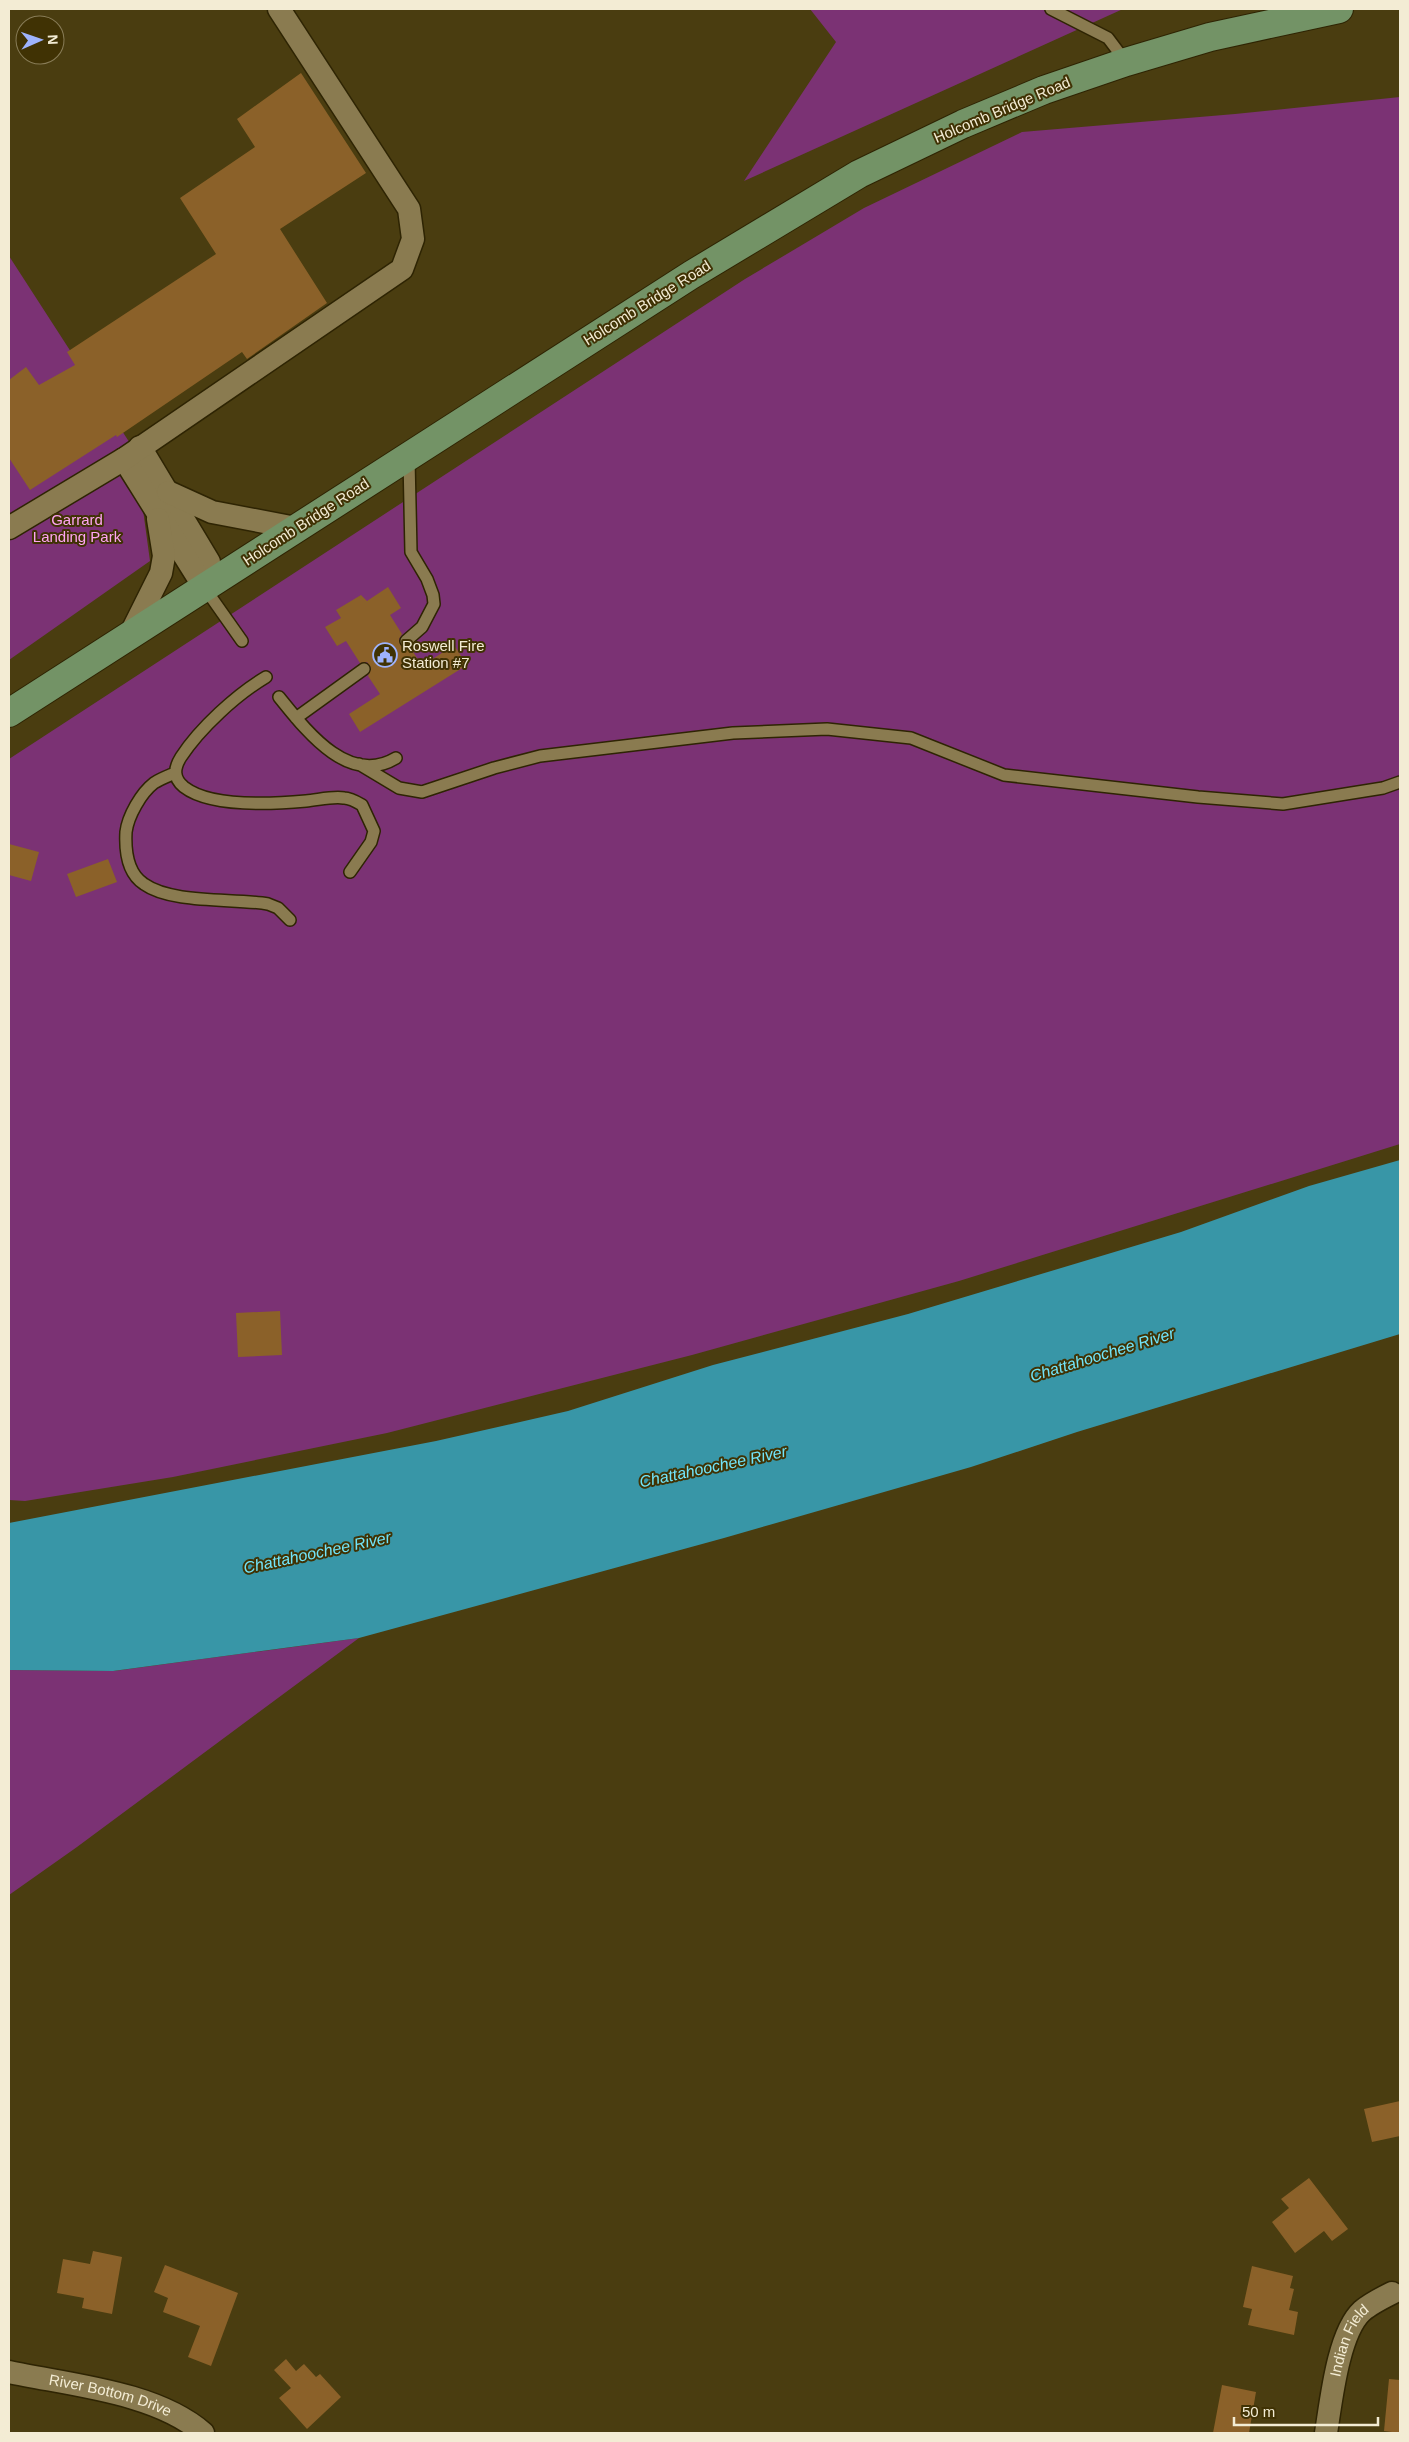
<svg xmlns="http://www.w3.org/2000/svg" width="1409" height="2442" font-family="Arial,sans-serif">
	<style>
		.green { fill: #7b3274 }
		.water { fill: #3896a7 }
		.building { fill: #8b6129 }
		.lines { fill: none; stroke-linecap: round; stroke-linejoin: round }
		.service-casing { stroke: #2e2403; stroke-width: 14 }
		.minor-casing { stroke: #2e2403; stroke-width: 25 }
		.primary-casing { stroke: #2e2403; stroke-width: 30 }
		.service { stroke: #8a7b50; stroke-width: 11 }
		.minor { stroke: #8a7b50; stroke-width: 22 }
		.primary { stroke: #739366; stroke-width: 28 }
		.labels { text-anchor: middle; stroke-width: 4; stroke-linejoin: round; paint-order: stroke }
		.street-label { font-size: 15px; fill: #f3ecd4; stroke: #403204 }
		.park-label { font-size: 15px; fill: #ffa5f3; stroke: #403204 }
		.poi-label { font-size: 15px; fill: #f3ecd4; stroke: #403204; text-anchor: start }
		.water-label { font-size: 16px; font-style: italic; fill: #71e4f9; stroke: #403204 }
	</style>
	<rect width="100%" height="100%" fill="#4a3d10"/>
	<!-- green -->
	<path class="green" d="M810 9H1123L744 181 836 42Z
		M1400 97V1144L959 1281 692 1355 387 1433 173 1477 25 1501 9 1500V759L745 279 864 208 1022 132 1235 114Z
		M9 256 135 451 150 561 9 660Z
		M359 1638 77 1847 9 1895V1670L114 1671Z"/>
	<!-- water -->
	<path class="water" d="M1400 1160V1334L1077 1432 971 1467 724 1538 359 1638 113 1671 9 1670V1523L436 1441 568 1411 713 1365 908 1314 1181 1232 1309 1186Z"/>
	<!-- building -->
	<path class="building" d="M301 73 366 173 280 229 327 303 247 359 242 352 117 437 116 435 30 490 9 458V380L26 367 39 385 75 365 67 352 216 254 180 198 255 147 237 119Z
		M388 587 401 608 390 615 402 634 399 639 401 646 410 647 422 666 454 645 467 665 360 732 349 714 380 694 368 676 371 668 367 662 360 663 346 641 337 646 325 627 341 618 336 610 361 595 367 601Z
		M9 844 39 852 31 881 9 875Z
		M108 859 117 882 76 897 67 874Z
		M280 1311 282 1355 238 1357 236 1313Z
		M1400 2101V2136L1372 2142 1364 2109Z
		M1309 2178 1348 2229 1332 2241 1324 2231 1295 2253 1272 2222 1289 2208 1281 2199Z
		M93 2251 122 2257 112 2314 82 2308 84 2298 57 2293 63 2259 90 2264Z
		M165 2265 238 2293 211 2366 188 2357 200 2326 163 2312 168 2298 154 2292Z
		M1252 2266 1293 2276 1290 2288 1294 2289 1289 2310 1298 2312 1294 2335 1248 2325 1252 2309 1243 2307Z
		M286 2359 296 2371 304 2364 316 2377 320 2374 341 2397 307 2429 279 2398 291 2388 274 2370Z
		M1389 2379 1400 2380V2433L1384 2431Z
		M1222 2385 1256 2392 1249 2433H1213Z"/>
	<g class="lines">
		<!-- service casing -->
		<g class="service-casing">
			<path id="service" d="M1051 9 1108 38 1126 62
				M204 587 242 641
				M406 641 422 627 434 604 433 595 427 579 411 552 409 459
				M266 677C236 695 200 728 181 757 174 768 173 778 184 787 211 808 273 804 306 801 318 800 333 796 344 798 350 798 357 802 362 805L374 831 371 842 350 872
				M279 697C305 729 348 787 396 758
				M296 718 364 669
				M359 764 399 788 422 792 494 768 540 756 733 733 827 729 911 738 1004 775 1198 797 1283 804 1383 788 1400 782
				M175 773C168 776 160 779 154 783 141 793 128 816 126 832 125 851 127 873 144 884 172 904 234 898 268 904L278 908 290 920"/>
		</g>
		<!-- minor casing -->
		<g class="minor-casing">
			<g id="minor">
				<path d="M140 447 209 562 204 587"/>
				<path d="M124 459 204 587"/>
				<path d="M168 492 212 512 296 528"/>
				<path d="M9 528 124 459 402 269 413 239 409 209 279 9"/>
				<path d="M130 635 161 573 164 556 158 519"/>
				<path id="s1" d="M9 2372C70 2385 156 2392 203 2433"/>
				<path id="s2" d="M1326 2433C1331 2402 1338 2333 1362 2311 1370 2304 1382 2298 1392 2293"/>
			</g>
		</g>
		<!-- primary casing -->
		<g class="primary-casing">
			<path id="primary" d="M9 713 691 275 859 174 963 124 1044 90 1126 62 1210 37 1339 9"/>
		</g>
		<!-- service -->
		<use href="#service" class="service"/>
		<!-- minor -->
		<use href="#minor" class="minor"/>
		<!-- primary -->
		<use href="#primary" class="primary"/>
	</g>
	<!-- icons -->
	<defs>
		<g id="civic-ring" transform="scale(1.25)"><circle r="9.5" fill="#403204" stroke="#9eb3fd" stroke-width="1.5"/><path d="M-.6-6.5H3V-4.5H.6V-3L4-1V1h2V6H-6V1h2V-1L-.6-3ZM-1.2 2.5V6h2.4V2.5Z" fill="#9eb3fd"/></g>
	</defs>
	<g fill-rule="evenodd">
		<use href="#civic-ring" x="385" y="655"/>
	</g>
	<g class="labels">
		<!-- street labels -->
		<g class="street-label">
			<text transform="translate(1002 110) rotate(-23)" y="5">Holcomb Bridge Road</text>
			<text transform="translate(647 303) rotate(-32)" y="5">Holcomb Bridge Road</text>
			<text transform="translate(306 522) rotate(-33)" y="5">Holcomb Bridge Road</text>
			<text dy="5" stroke="none"><textPath href="#s2" startOffset="96">Indian Field</textPath></text>
			<text dy="5" stroke="none"><textPath href="#s1" startOffset="104">River Bottom Drive</textPath></text>
		</g>
		<!-- park labels -->
		<g class="park-label">
			<text x="77" y="525">Garrard<tspan x="77" dy="17">Landing Park</tspan></text>
		</g>
		<!-- poi labels -->
		<g class="poi-label">
			<text x="402" y="651">Roswell Fire<tspan x="402" dy="17">Station #7</tspan></text>
		</g>
		<!-- water labels -->
		<g class="water-label">
			<text transform="translate(1102 1354) rotate(-17)" y="6">Chattahoochee River</text>
			<text transform="translate(713 1466) rotate(-12)" y="6">Chattahoochee River</text>
			<text transform="translate(317 1552) rotate(-12)" y="6">Chattahoochee River</text>
		</g>
	</g>
	<!-- border -->
	<rect width="1409" height="2442" fill="none" stroke="#f3ecd4" stroke-width="20"/>
	<!-- north arrow -->
	<g transform="translate(40 40) rotate(88)"><circle r="24" fill="#403204" stroke="#887c57"/>
	<path d="M0-4L9 19L0 12L-9 19Z" fill="#9eb3fd"/>
	<text y="-8" font-size="14" font-weight="bold" text-anchor="middle" fill="#f3ecd4">N</text>
	</g>
	<!-- scale -->
	<path d="M1234 2417v8h144v-8" fill="none" stroke="#f3ecd4" stroke-width="2.5"/>
	<text x="1242" y="2417" font-size="15" fill="#f3ecd4" stroke="#403204" stroke-width="4" paint-order="stroke">50 m</text>
</svg>
